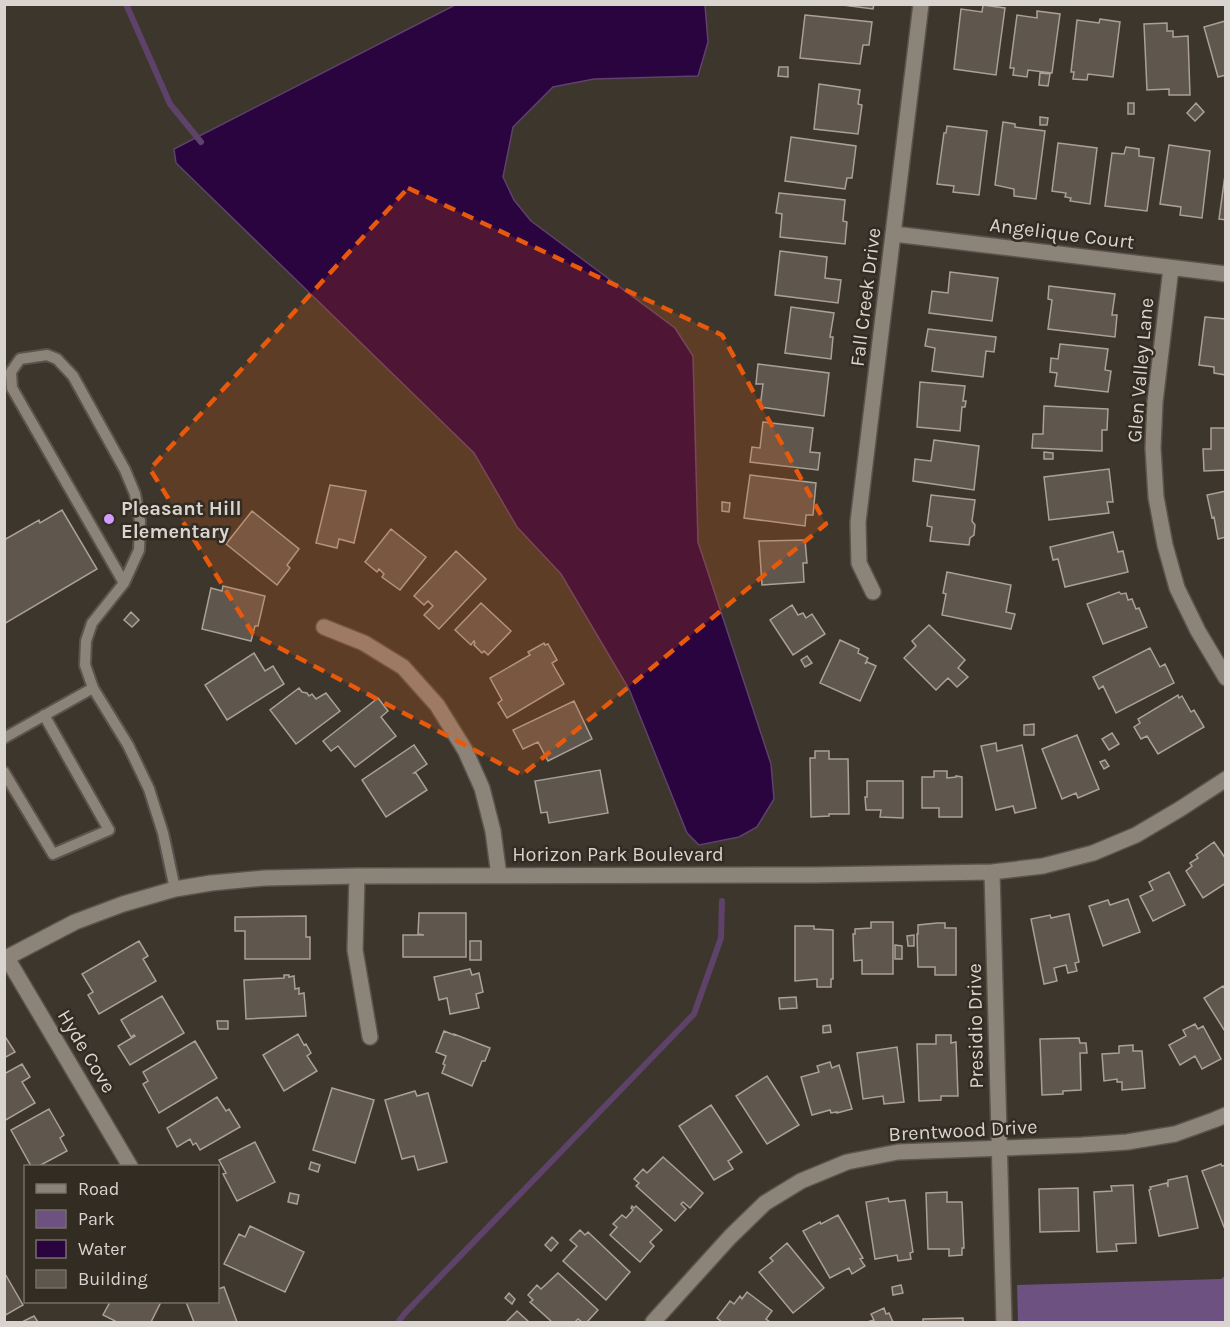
<svg xmlns="http://www.w3.org/2000/svg" width="1230" height="1327" font-family="Karla,sans-serif">
	<style>
		.green { fill: #6c5181 }
		.water { fill: #29043f; stroke: #5e426a; stroke-width: 1.5 }
		.lines { fill: none; stroke-linecap: round; stroke-linejoin: round }
		.stream { stroke: #5e426a; stroke-width: 6 }
		.building { fill: #5f574e; stroke: #aaa096; stroke-width: 1.5 }
		.service-casing { stroke: #5a544d; stroke-width: 14 }
		.minor-casing { stroke: #5a544d; stroke-width: 18 }
		.service { stroke: #8c8379; stroke-width: 10 }
		.minor { stroke: #8c8379; stroke-width: 15 }
		.marked { fill: #e8590c; fill-opacity: 0.2; stroke: #e8590c; stroke-width: 4.5; stroke-dasharray: 12 8; stroke-linejoin: round }
		.poi-dot { fill: #d39cfd; stroke: #332c23; stroke-width: 2 }
		.labels { text-anchor: middle; stroke-width: 5; stroke-linejoin: round; paint-order: stroke }
		.street-label { font-size: 20px; fill: #d9d4cf; stroke: #332c23 }
		.poi-label { font-size: 20px; font-weight: bold; fill: #d9d4cf; stroke: #332c23; text-anchor: start }
	</style>
	<rect width="100%" height="100%" fill="#3d362d"/>
	<!-- green -->
	<path class="green" d="M1225 1276V1322H1018L1017 1285 1221 1279Z"/>
	<!-- water -->
	<path class="water" d="M457 4 705 5 708 42 698 76 594 79 553 87 513 127 503 177 514 200 531 221 675 328 693 356 698 542 771 764 774 799 757 827 739 837 699 845 687 833 629 689 561 574 517 527 474 453 176 163 174 149Z"/>
	<g class="lines">
		<!-- stream -->
		<path class="stream" d="M126 4 170 104 201 142
			M398 1322 406 1312 694 1014 721 938 722 901"/>
	</g>
	<!-- building -->
	<path class="building" d="M835 4H874L873 9Z
		M983 5 1005 8 996 75 954 69 961 9 982 12Z
		M1037 11 1060 14 1052 73 1028 70 1027 77 1013 75 1014 68H1010L1017 15 1037 18Z
		M805 15 872 22 869 45H863L860 64 800 58Z
		M1100 19 1120 22 1113 77 1088 74 1087 80 1073 79 1074 72H1071L1077 20 1099 23Z
		M1225 21 1226 75 1218 77 1204 27Z
		M1167 23V31H1173V37L1188 36 1190 95H1169V89L1147 90 1144 24Z
		M779 67H788V77L778 76Z
		M1040 73 1050 74 1048 86 1039 85Z
		M819 84 860 90 858 104 862 105 858 134 814 129Z
		M1128 103H1134V114H1128Z
		M1196 103 1204 112 1195 121 1187 113Z
		M1040 117 1048 118 1047 125H1040Z
		M1003 122 1015 124V127L1045 131 1036 199 1014 196V189L995 185Z
		M947 126 987 131 979 195 953 192 954 186 937 184 944 133H946Z
		M791 137 856 146 852 178H847L845 189 785 181Z
		M1058 143 1097 148 1090 204 1070 201 1071 198 1065 197 1066 193 1052 191Z
		M1169 145 1210 151 1202 218 1180 215 1181 207 1160 204Z
		M1126 147 1139 149V156L1154 158 1147 211 1105 206 1112 153 1124 154Z
		M1226 168V220L1219 219Z
		M779 193 845 200 843 221 847 222 845 244 780 237 782 214 776 213Z
		M780 251 827 257 825 278 841 280 838 303 775 295Z
		M950 272 998 278 992 321 929 313 932 291 948 293Z
		M1049 286 1115 294 1112 315H1117L1115 337 1048 329 1052 300 1048 299Z
		M791 307 834 313 830 337H833L831 359 785 353Z
		M1205 317 1226 319V375L1214 373V367L1199 365Z
		M928 329 996 337 994 352 986 351 983 377 932 371 935 348 925 346Z
		M1060 344 1108 349 1105 370 1111 371 1108 392 1055 386 1057 373 1050 372 1051 358 1058 359Z
		M758 364 829 373 824 416 760 407 763 384H756Z
		M920 382 965 386 963 401H966L965 407H962L960 431 917 427Z
		M1044 406 1108 409 1107 430H1102V451L1032 448 1033 434H1043Z
		M763 422 813 428 810 452 820 453 818 470 750 462 752 447 760 448Z
		M1211 428H1226V470L1204 471 1203 449H1211Z
		M934 440 979 446 974 490 913 481 915 459 931 461Z
		M1044 452 1053 453V459H1044Z
		M1109 469 1113 502H1107L1109 513 1049 520 1044 477Z
		M750 475 816 483 813 515H806L805 526 744 518Z
		M330 485 366 491 354 543 339 539 337 548 316 543Z
		M1226 491V537L1218 539 1214 517 1212 518 1207 495Z
		M931 495 975 500 972 521 975 525 974 535 970 538 969 545 930 541 932 527 927 526Z
		M722 502 730 503 729 512 722 511Z
		M62 510 97 569 4 624V540L39 520 40 523Z
		M252 511 299 549 287 565 290 568 277 585 226 544Z
		M391 529 426 557 400 590 382 577 384 574 379 569 377 572 365 562Z
		M1113 532 1118 552 1123 551 1128 572 1065 587 1058 559 1053 560 1050 547Z
		M805 540 807 563H803L804 582 762 585 759 541Z
		M456 551 486 579 439 629 424 615 433 606 428 601 424 605 414 596Z
		M947 572 1011 585 1006 612 1015 614 1011 629 942 615 946 594 943 593Z
		M223 586 265 596 258 626H255L251 641 202 629 211 588 222 591Z
		M1119 592 1121 594 1126 593 1128 600 1132 599 1136 609 1139 608 1147 627 1103 644 1087 604Z
		M481 603 511 631 488 655 484 651 482 653 474 645 475 643 474 641 471 645 455 630Z
		M792 605 798 615 803 613 806 618 812 614 825 634 793 655 770 620Z
		M131 612 139 620 132 627 124 620Z
		M929 625 965 660 958 668 968 677 957 687 948 678 936 690 904 658 916 646 912 641Z
		M840 640 859 649 858 653 868 658 865 664 867 662 876 666 860 701 820 683Z
		M544 643 545 645 548 644 557 660 552 663 564 684 507 718 498 703 502 700 490 678 530 655 528 652Z
		M1150 648 1160 667 1165 664 1174 683 1116 713 1103 686 1099 689 1093 677Z
		M254 653 265 671 273 666 284 684 227 720 205 685Z
		M807 656 812 663 805 667 801 660Z
		M299 688 302 692 307 693 309 696 312 694 316 699 326 693 340 711 296 744 270 710Z
		M1178 695 1179 698 1182 696 1191 712 1194 710 1204 727 1158 754 1147 736 1141 739 1134 727 1140 723 1138 719Z
		M378 698 388 711 381 717 396 736 355 767 338 746 331 751 323 741Z
		M574 701 592 739 548 761 538 742 523 749 513 730Z
		M1034 724V735H1024V725Z
		M1112 733 1119 744 1109 750 1102 739Z
		M1077 735 1099 789 1078 798 1076 793 1062 799 1042 749Z
		M996 743 997 751 1022 745 1036 808 1015 813 1013 806 996 810 981 746Z
		M414 745 427 764 414 773H416L427 790 386 817 362 780Z
		M815 751H829V759H848L849 814H829V816L811 817 810 758H815Z
		M1105 760 1109 766 1104 769 1100 762Z
		M600 770 608 813 549 823 547 812 541 813 535 781Z
		M934 771H947V778L956 777V776L962 777V817H939V808H922V777H934Z
		M867 781H903V818L880 817 881 810H866L865 797H867Z
		M1214 842 1226 859V883L1203 898 1186 871 1192 866 1190 863 1198 858 1196 855Z
		M1169 872 1185 905 1153 921 1140 896 1153 890 1149 882Z
		M1128 899 1140 932 1103 946 1089 906 1108 900 1110 905Z
		M419 913H466V957H403V935H424L418 934Z
		M1069 914 1079 962 1075 963 1077 971 1068 973 1066 965 1054 968 1057 981 1044 984 1031 919 1050 915 1051 918Z
		M306 916V937H310V959H245V931H235V917Z
		M871 922H893V974H862V960L854 961 853 934H855V929L871 928Z
		M937 923H945V928H956V975H935V967H918L917 934H918V925Z
		M795 926H814V929L833 930V979H831V987H817V979L795 981Z
		M914 935V946H908L907 936Z
		M139 941 148 956 143 959 156 981 99 1014 88 995 93 992 82 974Z
		M470 941H481V960H470Z
		M895 945 902 946V959H895Z
		M470 969 472 975 479 973 483 992 476 994 479 1008 450 1014 447 998 439 1000 434 977Z
		M284 975H289V977L294 976 295 989 299 988V994L304 993 306 1016 246 1019 244 980 284 978Z
		M1223 986 1226 990V1033L1204 998Z
		M162 996 184 1033 130 1065 118 1046 135 1036 134 1035 131 1037 121 1020Z
		M796 997 797 1008 780 1009 779 998Z
		M217 1021H228V1029H218Z
		M1195 1024 1198 1029 1203 1026 1221 1059 1202 1069 1195 1056 1180 1065 1169 1045 1186 1036 1183 1030Z
		M830 1025 831 1032 823 1033V1026Z
		M444 1031 454 1035V1034L490 1048 485 1061H482L472 1086 442 1073 445 1065 443 1064 446 1056 436 1052Z
		M298 1034 304 1045 306 1044 311 1053 307 1056 317 1071 284 1091 263 1055Z
		M4 1035 15 1052 4 1058Z
		M936 1035H951V1043L956 1042 958 1096H941V1100L919 1101 917 1044H936Z
		M1079 1038 1080 1043H1086L1087 1053H1080L1081 1090 1063 1091V1094L1042 1095 1040 1039Z
		M195 1041 217 1078 159 1113 143 1084 148 1081 143 1072Z
		M1133 1045V1051H1142L1145 1088 1122 1090V1082H1117V1079L1104 1081 1102 1054 1119 1053V1046Z
		M897 1047 904 1102 884 1104 883 1096 863 1099 857 1053Z
		M830 1062 832 1068 839 1065 852 1109 837 1113V1112L831 1113 830 1110 812 1115 801 1077 819 1072 817 1066Z
		M22 1064 30 1077 22 1082 35 1103 4 1121V1074Z
		M767 1076 799 1125 767 1144 736 1096Z
		M332 1088 374 1100 355 1163 313 1150Z
		M415 1091 417 1096 428 1093 447 1162 418 1170 414 1156 402 1159 385 1100Z
		M217 1097 226 1111 229 1109 240 1127 200 1150 196 1143 193 1145 190 1139 177 1147 167 1128Z
		M711 1105 742 1152 728 1161 733 1169 714 1180 679 1126Z
		M49 1109 64 1135 60 1138 67 1151 39 1166H31L11 1130Z
		M255 1142 275 1182 237 1201 223 1174 226 1173 219 1160Z
		M663 1157 703 1193 690 1208 683 1202 681 1204 686 1209 675 1221 636 1186 639 1183 634 1179 643 1169 647 1173Z
		M311 1162 320 1165 318 1172 309 1169Z
		M1221 1164 1222 1166 1226 1165V1226L1224 1227 1202 1171Z
		M1187 1176 1198 1228 1159 1236 1149 1190 1151 1189 1150 1187 1167 1183 1168 1187V1180Z
		M1133 1185 1136 1243 1116 1244 1117 1251 1097 1252 1094 1192 1112 1191 1111 1186Z
		M1078 1188 1079 1231 1040 1232 1039 1189Z
		M947 1192V1202H962L964 1248H962V1255L949 1256V1249H928L926 1193Z
		M290 1193 299 1195 297 1204 288 1202Z
		M888 1198 889 1202 905 1200 913 1252 910 1253 911 1259 898 1261 897 1255 875 1259 866 1202Z
		M632 1206 634 1208 636 1206 662 1230 650 1242 654 1246 640 1262 610 1235 617 1227 613 1224 622 1215 626 1218 633 1210 631 1208Z
		M838 1215 863 1258 860 1259 865 1266 852 1274 849 1268 830 1278 803 1231 820 1222 821 1224Z
		M250 1226 304 1252 285 1292 224 1264 239 1234 245 1237Z
		M580 1230 585 1235 588 1232 630 1272 606 1300 563 1261 577 1246 570 1240Z
		M552 1237 558 1243 551 1251 545 1245Z
		M787 1243 824 1288 793 1313 759 1272 773 1261 770 1258Z
		M4 1272 23 1305 4 1316Z
		M558 1273 598 1310 587 1322H582L578 1319 576 1321 578 1322H552L530 1302 533 1300 528 1295 537 1285 541 1289Z
		M901 1285 903 1293 893 1295 892 1287Z
		M224 1287 237 1322H194L186 1302H218V1289Z
		M747 1292 772 1311 766 1319 770 1322H722L717 1318 730 1301 734 1304 740 1296 742 1299Z
		M509 1293 515 1299 512 1304 505 1298Z
		M110 1302H161L151 1322H117L103 1315Z
		M884 1308 886 1314 889 1313 893 1322H867L874 1320 871 1314Z
		M517 1311 529 1322H506Z
		M34 1316 38 1322H22Z
		M963 1318V1322H923V1319Z"/>
	<g class="lines">
		<!-- service casing -->
		<g class="service-casing">
			<path id="service" d="M124 583 12 388 11 372 20 359 47 355 57 359 73 376 125 470 135 494 140 521 139 550 124 583 92 623 86 641 85 665 93 688 128 745 149 789 163 833 175 889
				M4 738 93 688
				M4 772 53 854 109 830 44 715"/>
		</g>
		<!-- minor casing -->
		<g class="minor-casing">
			<path id="minor" d="M894 234 1226 274
				M1171 268 1155 402 1153 448 1156 497 1165 545 1177 588 1198 631 1226 678
				M873 592 859 563 858 522 921 4
				M324 627 364 643 403 667 437 705 465 750 482 788 493 831 499 876
				M992 872 1004 1322
				M357 876 355 950 370 1037
				M7 958 130 1166
				M4 959 75 922 123 904 175 889 211 883 265 878 357 876 813 875 992 872 1043 866 1093 853 1136 835 1180 809 1226 779
				M653 1322 730 1237 765 1203 801 1181 847 1162 898 1152 1082 1145 1127 1142 1175 1134 1214 1120 1226 1115"/>
		</g>
		<!-- service -->
		<use href="#service" class="service"/>
		<!-- minor -->
		<use href="#minor" class="minor"/>
	</g>
	<!-- marked area -->
	<path class="marked" d="M408 188 722 335 826 524 522 775 253 634 150 469Z"/>
	<!-- markers -->
	<circle class="poi-dot" cx="109" cy="519" r="6"/>
	<g class="labels">
		<!-- street labels -->
		<g class="street-label">
			<text transform="translate(1062 233) rotate(7)" y="7">Angelique Court</text>
			<text transform="translate(865 297) rotate(-83)" y="7">Fall Creek Drive</text>
			<text transform="translate(1140 370) rotate(-85)" y="7">Glen Valley Lane</text>
			<text x="618" y="861">Horizon Park Boulevard</text>
			<text transform="translate(975 1026) rotate(-91)" y="7">Presidio Drive</text>
			<text transform="translate(87 1051) rotate(59)" y="7">Hyde Cove</text>
			<text transform="translate(963 1130) rotate(-3)" y="7">Brentwood Drive</text>
		</g>
		<!-- poi labels -->
		<g class="poi-label">
			<text x="121" y="515">Pleasant Hill<tspan x="121" dy="23">Elementary</tspan></text>
		</g>
	</g>
	<!-- border -->
	<rect width="1230" height="1327" fill="none" stroke="#d9d4cf" stroke-width="12"/>
	<!-- legend -->
	<rect x="24" y="1165" width="195" height="138" fill="#332c23" stroke="#756f68" stroke-width="1.5"/>
	<rect x="36" y="1184" width="30" height="9" fill="#8c8379" stroke="#756f68" stroke-width="1.5"/>
	<text x="78" y="1195" font-size="18" fill="#d9d4cf">Road</text>
	<rect x="36" y="1210" width="30" height="18" fill="#6c5181" stroke="#756f68" stroke-width="1.5"/>
	<text x="78" y="1225" font-size="18" fill="#d9d4cf">Park</text>
	<rect x="36" y="1240" width="30" height="18" fill="#29043f" stroke="#756f68" stroke-width="1.5"/>
	<text x="78" y="1255" font-size="18" fill="#d9d4cf">Water</text>
	<rect x="36" y="1270" width="30" height="18" fill="#5f574e" stroke="#756f68" stroke-width="1.5"/>
	<text x="78" y="1285" font-size="18" fill="#d9d4cf">Building</text>
</svg>
